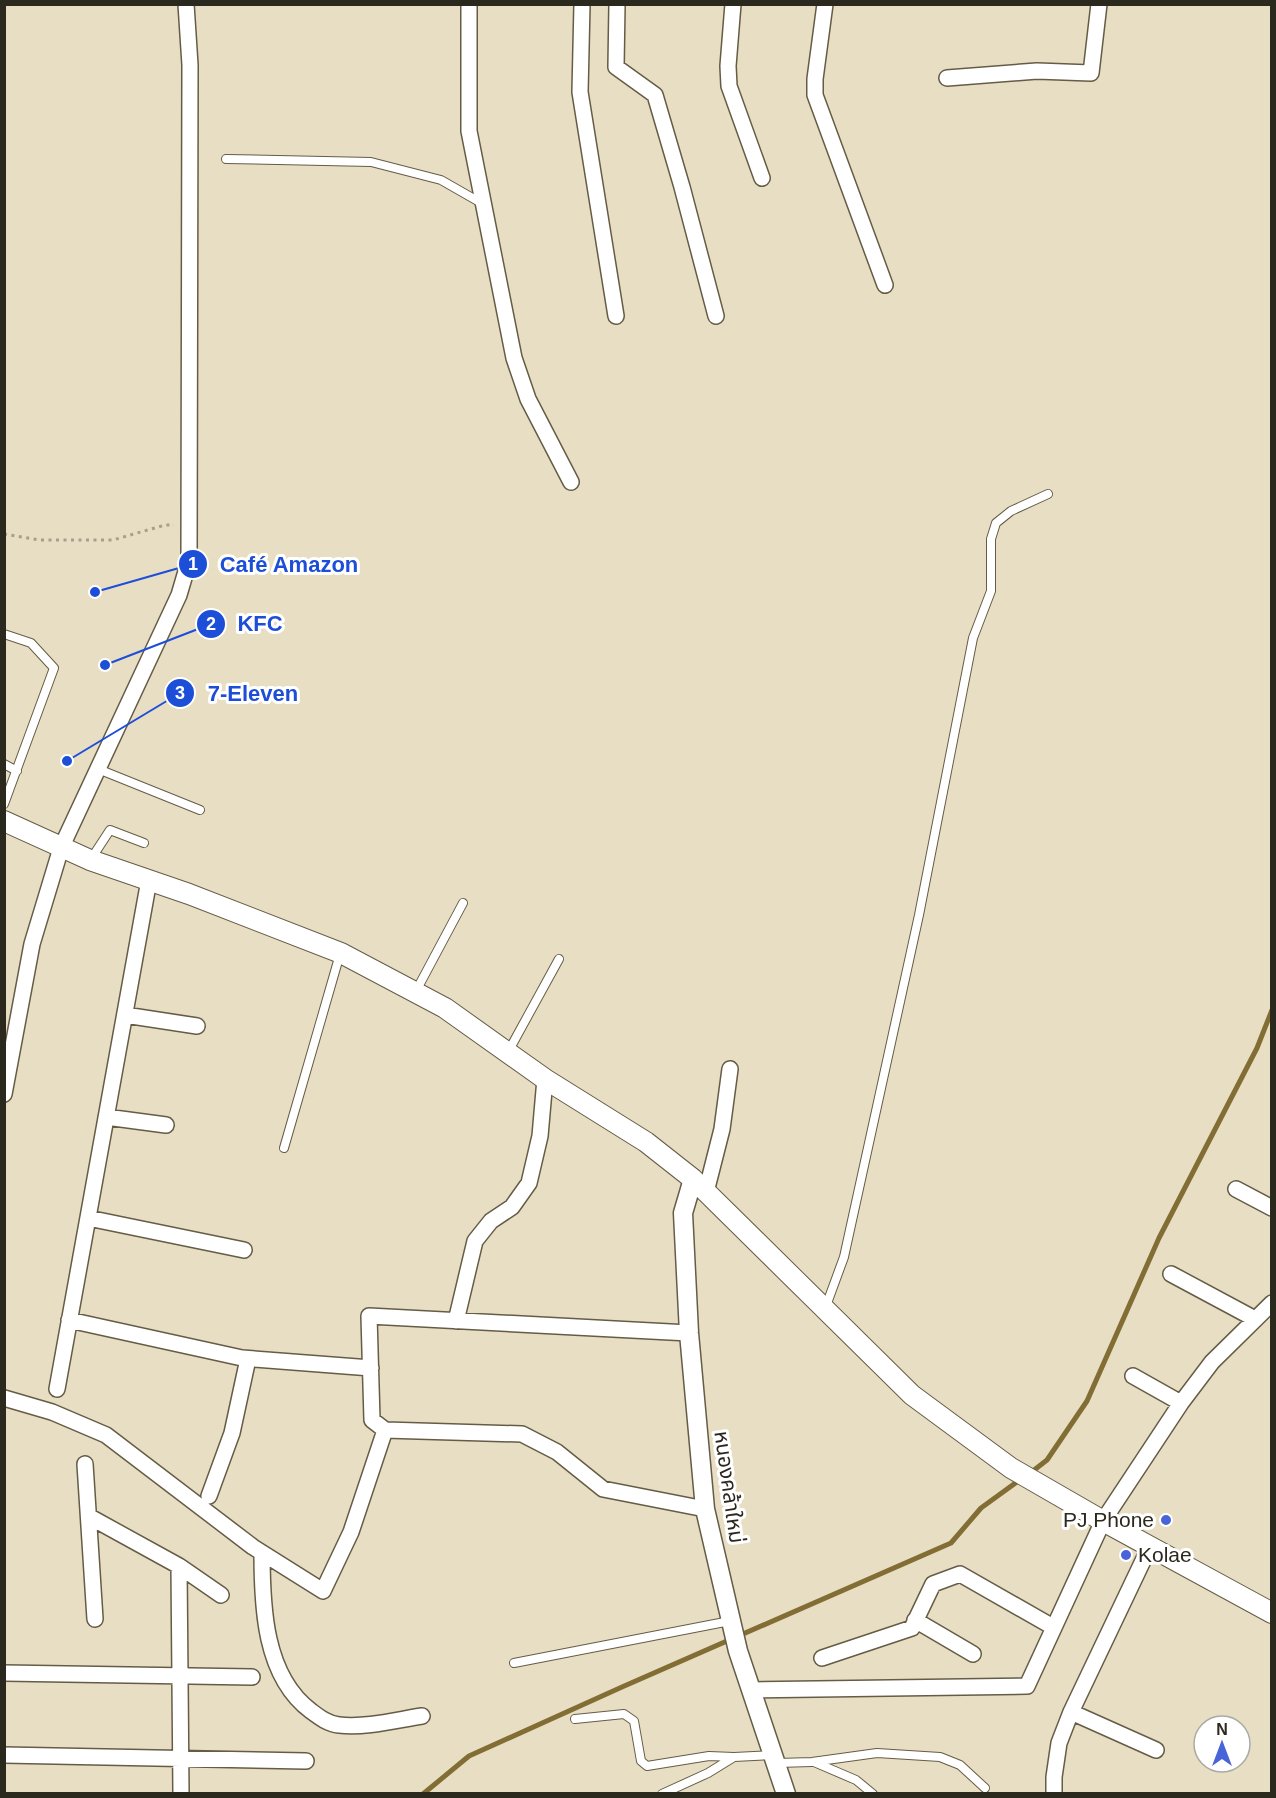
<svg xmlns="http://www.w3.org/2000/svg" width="1276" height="1798" font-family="Helvetica,'Noto Sans Thai',sans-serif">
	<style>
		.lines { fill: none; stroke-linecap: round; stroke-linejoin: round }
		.stream { stroke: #826e34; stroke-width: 5 }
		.service-casing { stroke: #655c46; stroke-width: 10 }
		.minor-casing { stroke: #655c46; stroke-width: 18 }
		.tertiary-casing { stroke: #655c46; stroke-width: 21 }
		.secondary-casing { stroke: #655c46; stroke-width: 22 }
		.path { stroke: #a79f8b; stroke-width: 3; stroke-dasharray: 3 4.5; stroke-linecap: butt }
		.service { stroke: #fff; stroke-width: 8 }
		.minor { stroke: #fff; stroke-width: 15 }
		.tertiary { stroke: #fff; stroke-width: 18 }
		.secondary { stroke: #fff; stroke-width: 20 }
		.poi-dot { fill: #4864d8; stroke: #fff; stroke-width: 2 }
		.labels { text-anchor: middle; stroke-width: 6; stroke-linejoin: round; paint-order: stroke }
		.street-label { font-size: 21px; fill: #2b281e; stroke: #fff }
		.poi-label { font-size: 21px; fill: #2b281e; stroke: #fff; text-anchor: end }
		.leader { fill: none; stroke: #1d4ed8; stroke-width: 2 }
		.callout-dot { fill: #1d4ed8; stroke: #fff; stroke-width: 2 }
		.mark-label { font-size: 18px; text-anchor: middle; font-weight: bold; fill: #fff }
		.callout-label { font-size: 22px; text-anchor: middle; font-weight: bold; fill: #1d4ed8; stroke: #fff; stroke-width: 6; stroke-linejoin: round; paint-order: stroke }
	</style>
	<rect width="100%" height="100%" fill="#e8dec4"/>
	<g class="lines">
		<!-- stream -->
		<path class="stream" d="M1029 1474 1047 1460 1087 1401 1159 1238 1257 1048 1272 1010
			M423 1794 469 1756 622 1687 951 1543 981 1508 1021 1479"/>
		<!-- service casing -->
		<g class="service-casing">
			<path id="service" d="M226 159 371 162 441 180 483 204
				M4 634 31 643 54 668 4 804
				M4 764 17 771
				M98 769 200 810
				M91 859 110 830 144 843
				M416 991 463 903
				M508 1052 559 959
				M284 1148 340 954
				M826 1306 844 1257 919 915 973 638 991 591V539L996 523 1011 511 1048 494
				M514 1663 730 1621
				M575 1719 624 1714 634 1721 641 1761 647 1766 709 1756 734 1757
				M814 1762 856 1780 873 1794
				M777 1763 812 1762 877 1753 940 1757 960 1765 985 1788
				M662 1794 708 1773 734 1757 773 1755"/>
		</g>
		<!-- minor casing -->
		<g class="minor-casing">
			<path id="minor" d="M469 4V131L514 358 528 399 571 482
				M582 4 580 92 616 316
				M617 4 616 67 655 95 682 187 716 316
				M733 4 728 66 729 86 762 178
				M825 4 815 79V95L885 285
				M947 78 1037 71 1091 73 1099 4
				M125 1015 197 1026
				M4 1094 32 944 61 848 179 595 189 561 190 65 186 4
				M106 1117 166 1125
				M1236 1189 1272 1208
				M706 1192 722 1129 730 1069
				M88 1218 244 1250
				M1171 1274 1255 1319
				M69 1320 242 1358 371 1368
				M456 1321 475 1241 491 1221 512 1207 529 1183 540 1136 545 1079
				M689 1333 369 1316 372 1420 385 1430 522 1434 557 1452 603 1489 705 1509
				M1133 1376 1181 1403
				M57 1389 149 880
				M4 1398 52 1412 106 1435 253 1547 323 1591 351 1532 385 1430
				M85 1464 95 1619
				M209 1496 232 1433 248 1359
				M90 1517 179 1566 221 1595
				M262 1553C262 1606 264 1676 311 1711 319 1717 328 1724 339 1725 366 1728 396 1720 422 1716
				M179 1566 181 1794
				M915 1620 973 1654
				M822 1658 912 1628 933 1584 960 1574 1053 1627
				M4 1673 252 1677
				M752 1690 1027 1686 1103 1521 1181 1403 1212 1362 1272 1303
				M1071 1712 1156 1750
				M4 1755 306 1761
				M1054 1794V1777L1059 1743 1071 1712 1150 1546"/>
		</g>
		<!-- tertiary casing -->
		<g class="tertiary-casing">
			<path id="tertiary" d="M693 1179 683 1213 689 1333 705 1509 738 1651 786 1794"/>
		</g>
		<!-- secondary casing -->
		<g class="secondary-casing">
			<path id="secondary" d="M4 821 90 860 189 894 341 953 445 1008 545 1079 646 1142 693 1179 912 1395 1011 1468 1103 1521 1272 1613"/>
		</g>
		<!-- path -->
		<path class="path" d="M4 534 40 540H113L165 525H174"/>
		<!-- service -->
		<use href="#service" class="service"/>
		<!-- minor -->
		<use href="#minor" class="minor"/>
		<!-- tertiary -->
		<use href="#tertiary" class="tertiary"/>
		<!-- secondary -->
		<use href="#secondary" class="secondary"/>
	</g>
	<!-- markers -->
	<g class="poi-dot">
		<circle cx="1166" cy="1520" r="6"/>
		<circle cx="1126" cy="1555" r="6"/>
	</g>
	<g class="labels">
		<!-- street labels -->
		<g class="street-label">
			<text transform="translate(729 1487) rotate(82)" y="7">หนองคล้าใหม่</text>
		</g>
		<!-- poi labels -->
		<g class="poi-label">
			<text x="1154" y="1527">PJ Phone</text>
			<text x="1138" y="1562" text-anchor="start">Kolae</text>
		</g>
	</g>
	<!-- callouts -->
	<path class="leader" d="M95 592L193 564M105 665L211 624M67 761L180 693"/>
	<g class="callout-dot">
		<circle cx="95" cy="592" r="6"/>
		<circle cx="105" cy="665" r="6"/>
		<circle cx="67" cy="761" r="6"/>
		<circle cx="193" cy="564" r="15"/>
		<circle cx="211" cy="624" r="15"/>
		<circle cx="180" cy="693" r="15"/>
	</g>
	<g class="mark-label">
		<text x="193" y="570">1</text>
		<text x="211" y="630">2</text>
		<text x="180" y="699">3</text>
	</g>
	<g class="callout-label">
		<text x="289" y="572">Café Amazon</text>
		<text x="260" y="631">KFC</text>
		<text x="253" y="701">7-Eleven</text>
	</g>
	<!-- border -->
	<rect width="1276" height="1798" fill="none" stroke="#2b281e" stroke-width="12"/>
	<!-- north arrow -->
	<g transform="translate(1222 1744)"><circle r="28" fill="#ffffff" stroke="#aaa9a5" stroke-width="1.5"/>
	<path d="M0-4.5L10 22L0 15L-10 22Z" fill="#4864d8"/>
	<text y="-9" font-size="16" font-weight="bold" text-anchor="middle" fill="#2b281e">N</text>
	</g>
</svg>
